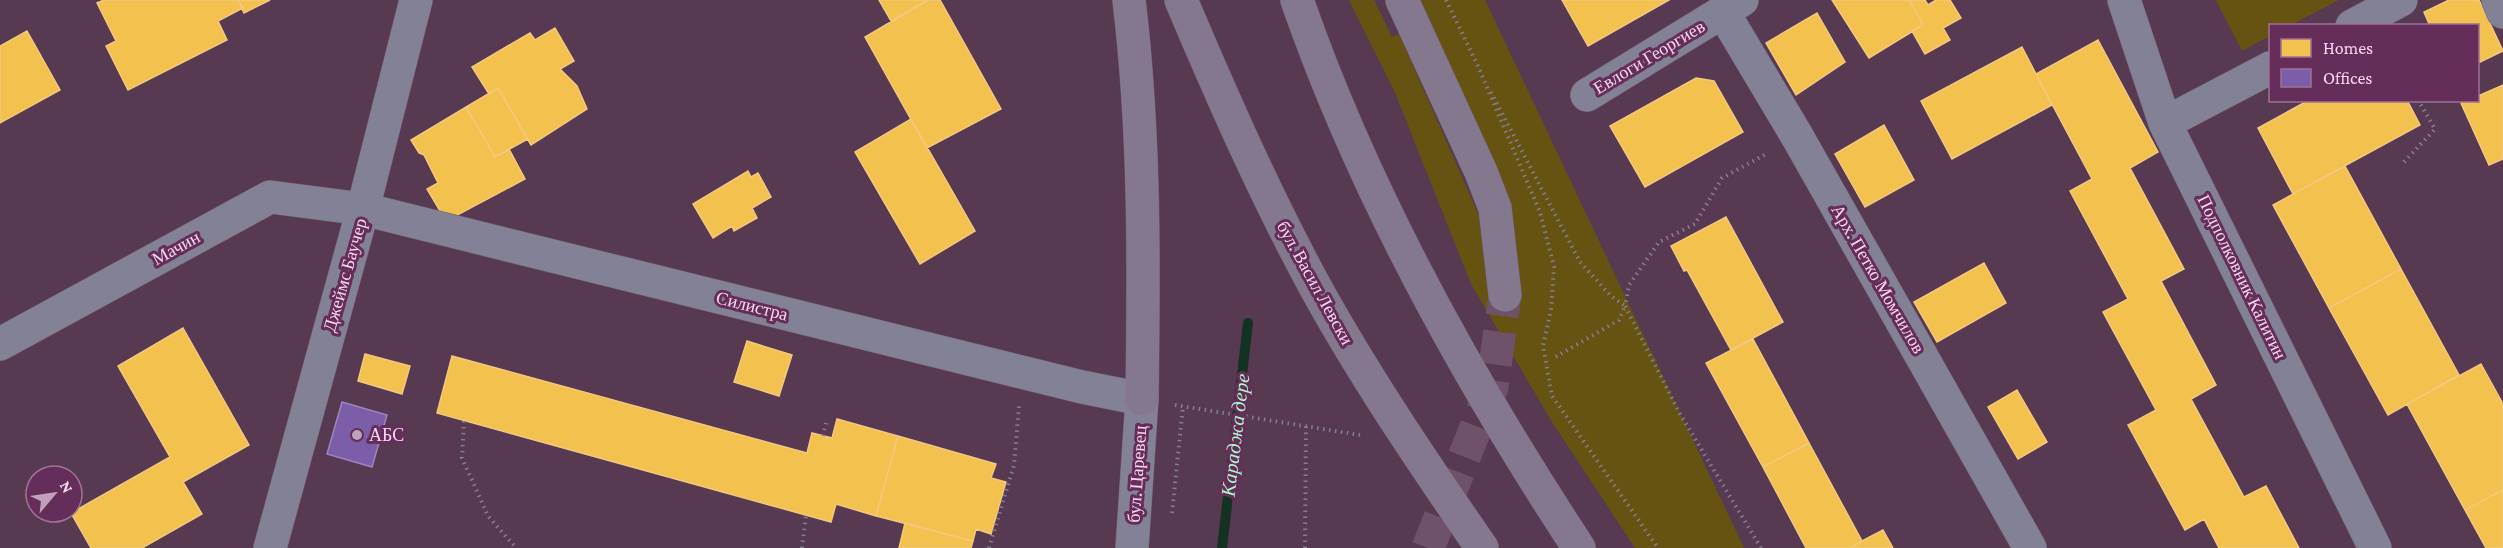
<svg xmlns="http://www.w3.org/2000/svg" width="2503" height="548" font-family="'Crimson Pro',serif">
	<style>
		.green { fill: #665312 }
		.homes { fill: #f2c14e; stroke: #f4c87f; stroke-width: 1.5 }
		.offices { fill: #7b5ea7; stroke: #a182bd; stroke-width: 1.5 }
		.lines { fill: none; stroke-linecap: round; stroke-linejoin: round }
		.stream { stroke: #133221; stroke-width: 10 }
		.trunk-tunnel { stroke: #6f526a; stroke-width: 33; stroke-dasharray: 33 16; stroke-linecap: butt }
		.minor-casing { stroke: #72596d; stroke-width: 34 }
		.trunk-casing { stroke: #72596d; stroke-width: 34 }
		.path { stroke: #857d90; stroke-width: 4; stroke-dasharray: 1.5 4.5; stroke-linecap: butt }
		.minor { stroke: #828196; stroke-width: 33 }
		.trunk { stroke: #84788e; stroke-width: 33 }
		.poi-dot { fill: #c1a0b9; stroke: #642d5a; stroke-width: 2 }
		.labels { text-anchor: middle; stroke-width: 6; stroke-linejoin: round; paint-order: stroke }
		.street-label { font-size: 18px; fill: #fad7f1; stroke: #642d5a }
		.poi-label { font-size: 18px; fill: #fad7f1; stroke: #642d5a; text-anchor: start }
		.water-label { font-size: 20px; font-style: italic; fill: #acf9c6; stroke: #642d5a }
	</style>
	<rect width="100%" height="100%" fill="#573a52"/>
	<!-- green -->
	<path class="green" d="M1349 0H1374L1392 37 1399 34 1480 218 1489 293 1521 297 1509 240 1419 0H1485L1744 548H1635L1552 422 1471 284 1396 95Z
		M2216 0H2339L2291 25 2270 26V36L2242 51Z"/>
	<!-- homes -->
	<path class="homes" d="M104 0H238L243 8 218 21 227 40 128 90 106 46 116 41 97 3Z
		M238 0H270L244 13Z
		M879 0H928L891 21Z
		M928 0H940L1001 109 927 148 865 37Z
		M1562 0H1669L1588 46Z
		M1832 0H1909L1923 25 1869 58Z
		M1909 0H1925L1928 5 1936 0H1950L1961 18 1943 28 1950 40 1925 54 1912 31 1923 25Z
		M2449 0H2479L2503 51 2478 63V26H2430L2424 12Z
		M1817 13 1845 62 1796 95 1766 43Z
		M555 28 574 61 560 69 577 86 587 109 531 145 498 88 489 94 472 67 530 33 535 40Z
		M27 31 60 90 0 123V46Z
		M2098 40 2158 152 2130 168 2184 269 2161 281 2216 385 2191 399 2244 497 2266 486 2299 548H2219L2204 519 2185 530 2128 425 2156 410 2103 312 2128 299 2070 191 2092 179 2036 74Z
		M2022 47 2052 105 1952 159 1921 101Z
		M1696 78 1714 81 1743 132 1645 187 1610 126Z
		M2503 85V159L2489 165 2461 103 2478 100V96Z
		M498 88 528 139 495 157 466 107Z
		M2309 100H2407L2420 125 2293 194 2258 128Z
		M466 107 495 157 509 149 525 179 446 221 427 189 438 183 424 155 419 153 411 140Z
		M911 119 975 231 920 264 855 152Z
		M1884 125 1914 180 1865 207 1835 154Z
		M2345 166 2401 269 2329 308 2273 205Z
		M748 171 751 177 758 173 771 197 752 208 757 218 734 231 732 226 713 238 693 204Z
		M1726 217 1783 322 1731 350 1687 270 1684 271 1671 246Z
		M1984 263 2006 303 1937 342 1914 302Z
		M2401 269 2459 375 2388 415 2329 308Z
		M183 328 249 445 183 482 202 514 142 548H91L71 513 170 457 118 366Z
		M1753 339 1809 443 1763 467 1706 363Z
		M747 341 792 355 779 396 734 382Z
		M365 354 410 366 402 394 358 381Z
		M452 356 807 453 812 433 832 438 837 419 898 436 876 516 836 504 831 522 437 413Z
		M2481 364 2503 404V490L2465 510 2407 404Z
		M2017 390 2047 442 2018 459 1988 407Z
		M898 436 996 464 991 478 1006 482 991 534 976 529 973 541 876 516Z
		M1809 443 1862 541 1850 548H1806L1763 467Z
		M2503 490V548H2486L2465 510Z
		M905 523 973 541 971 548H899Z
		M1883 530 1893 548H1850L1862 541Z"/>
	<!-- offices -->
	<path class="offices" d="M342 402 387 415 372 467 327 454Z"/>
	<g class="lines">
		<!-- stream -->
		<path class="stream" d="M1222 548 1248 323"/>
		<!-- trunk-tunnel -->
		<path class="trunk-tunnel" d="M1428 548 1492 387 1505 295"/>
		<!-- minor casing -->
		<g class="minor-casing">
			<path id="minor" d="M2124 0 2165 123 2375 548
				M2498 0 2503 12
				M1723 12 1797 136 2030 548
				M2352 26 2401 0
				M1587 95 1742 0
				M2165 123 2270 68
				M0 344 270 197 363 209 1082 387 1142 399 1132 548
				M270 548 363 209 416 0"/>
		</g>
		<!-- trunk casing -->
		<g class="trunk-casing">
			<path id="trunk" d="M1129 0C1145 133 1144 266 1142 399
				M1181 0C1223 99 1266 197 1318 292 1367 380 1424 464 1482 548
				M1297 0C1364 193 1467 378 1579 548
				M1402 0 1481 172 1495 208 1505 295"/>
		</g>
		<!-- path -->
		<path class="path" d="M1446 0 1477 64 1540 212 1554 267 1551 310 1543 346 1552 396 1658 548
			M1491 92 1580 262 1610 295 1625 306 1619 320 1552 359
			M2404 162 2435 129 2418 100
			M1175 405 1360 435
			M464 421 462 458 488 516 516 548
			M823 436 826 423
			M1172 513 1183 406
			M802 548 806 515
			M989 548 1014 465 1019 406
			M1305 548 1306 426
			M1761 548 1680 414 1625 306 1629 285 1659 242 1695 224 1722 178 1768 153"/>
		<!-- minor -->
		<use href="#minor" class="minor"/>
		<!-- trunk -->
		<use href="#trunk" class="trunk"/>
	</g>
	<!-- markers -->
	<circle class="poi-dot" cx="357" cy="435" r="6"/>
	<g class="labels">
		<!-- street labels -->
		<g class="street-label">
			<text transform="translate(1649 57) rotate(-31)" y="6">Евлоги Георгиев</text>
			<text transform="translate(176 248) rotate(-29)" y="6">Мачин</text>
			<text transform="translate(345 275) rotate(-74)" y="6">Джеймс Баучер</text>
			<text transform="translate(2242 277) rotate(64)" y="6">Подполковник Калитин</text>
			<text transform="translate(1878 279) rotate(60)" y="6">Арх. Петко Момчилов</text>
			<text transform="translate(1315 283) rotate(61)" y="6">бул. Васил Левски</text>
			<text transform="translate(752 306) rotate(14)" y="6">Силистра</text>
			<text transform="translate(1137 474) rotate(-86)" y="6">бул. Царевец</text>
		</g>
		<!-- poi labels -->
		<g class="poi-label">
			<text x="369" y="441">АБС</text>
		</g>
		<!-- water labels -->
		<g class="water-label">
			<text transform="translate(1235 435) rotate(-83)" y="7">Караджа дере</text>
		</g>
	</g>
	<!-- legend -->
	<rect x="2269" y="24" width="210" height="78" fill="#642d5a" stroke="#a07196" stroke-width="1.5"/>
	<rect x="2281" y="39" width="30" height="18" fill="#f2c14e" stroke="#a07196" stroke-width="1.5"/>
	<text x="2323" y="54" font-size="18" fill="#fad7f1">Homes</text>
	<rect x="2281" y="69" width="30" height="18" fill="#7b5ea7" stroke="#a07196" stroke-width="1.5"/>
	<text x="2323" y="84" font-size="18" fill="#fad7f1">Offices</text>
	<!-- north arrow -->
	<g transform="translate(54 494) rotate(61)"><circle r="28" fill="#642d5a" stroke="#a07196" stroke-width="1.5"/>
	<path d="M0-4.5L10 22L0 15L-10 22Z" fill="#c1a0b9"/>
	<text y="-9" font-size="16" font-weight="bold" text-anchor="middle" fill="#fad7f1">N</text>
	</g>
</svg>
